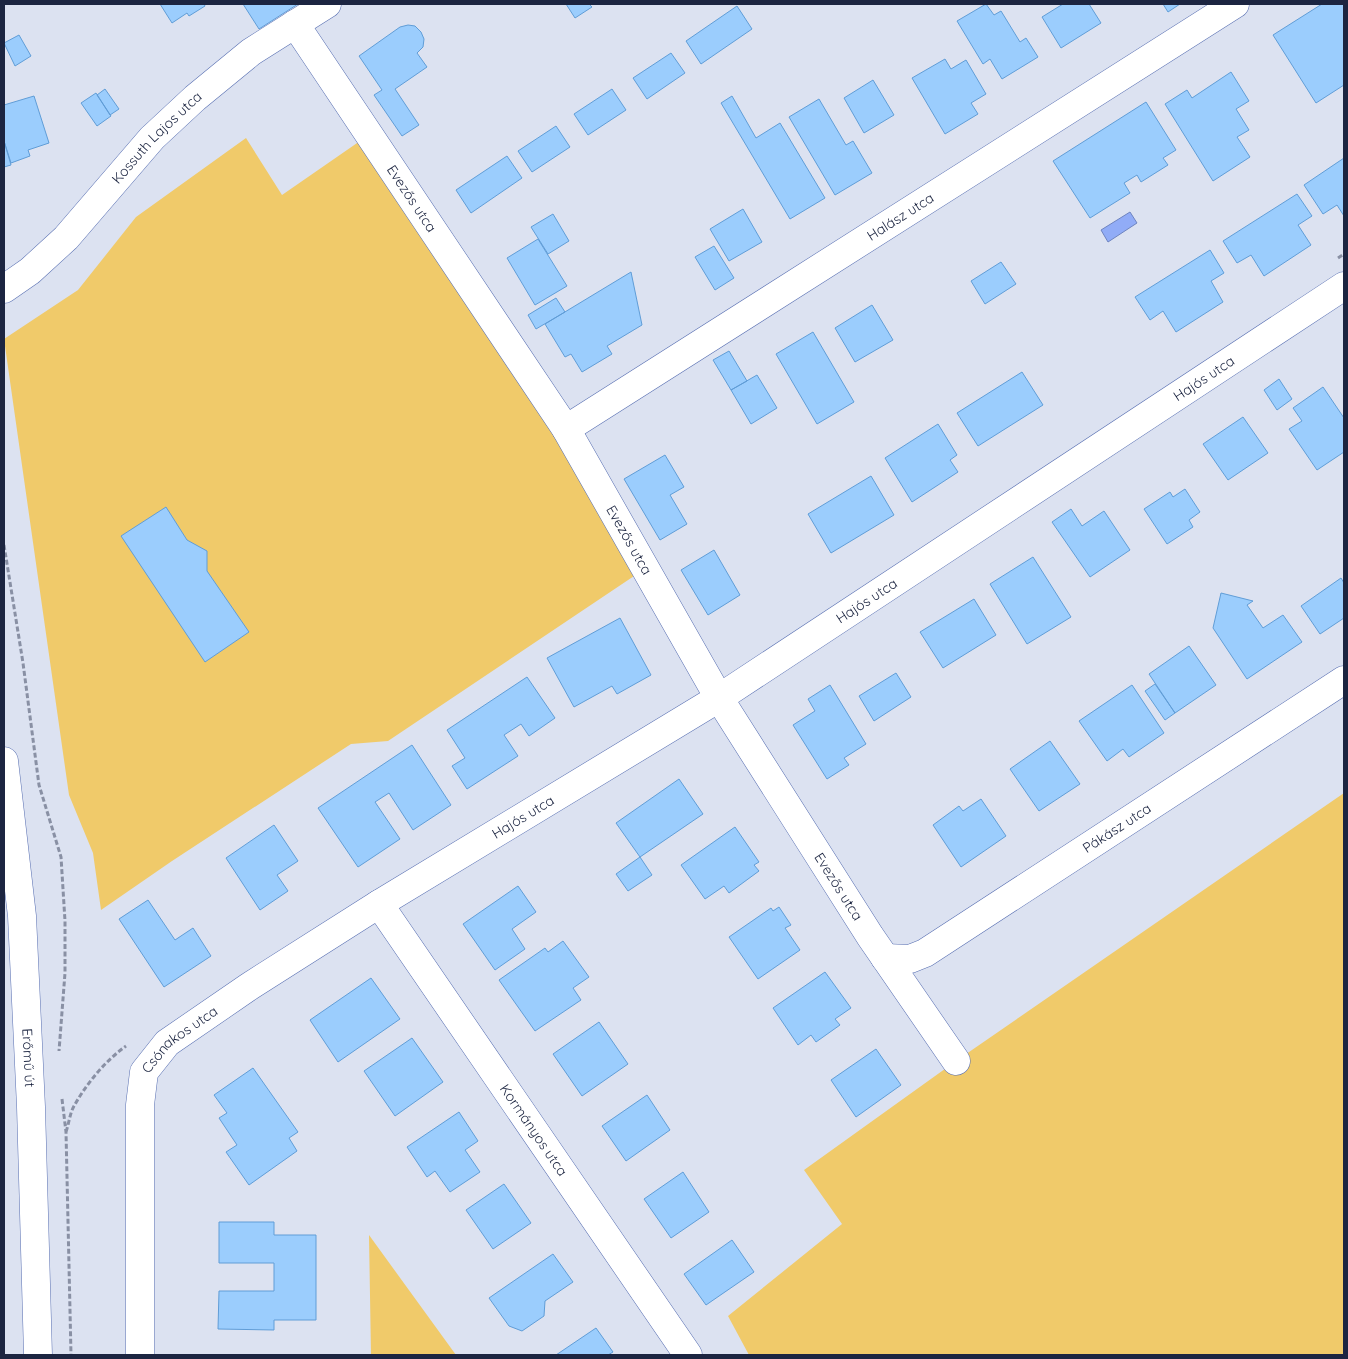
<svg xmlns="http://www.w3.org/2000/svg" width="1348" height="1359" font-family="Quicksand,sans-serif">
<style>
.green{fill:#f0ca6a}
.water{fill:#91acf7;stroke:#6e84c0}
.building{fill:#9bcdfd;stroke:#609dd7}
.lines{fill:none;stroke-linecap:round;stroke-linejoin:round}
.minor-casing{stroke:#586fb2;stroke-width:29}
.path{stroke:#8990a4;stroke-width:3;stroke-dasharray:5 2.5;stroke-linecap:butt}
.minor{stroke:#fff;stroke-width:28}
.labels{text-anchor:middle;stroke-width:4;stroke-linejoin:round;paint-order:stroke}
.street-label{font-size:14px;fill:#1c2541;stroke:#dce2f1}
</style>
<rect width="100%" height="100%" fill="#dce2f1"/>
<path class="green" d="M373,132L646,568L388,741L351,744L172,861L101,910L93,853L69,795L4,339L78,290L136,217L246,138L282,195Z
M1344,793V1355H749L728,1316L842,1224L804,1170L956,1061Z
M369,1235L456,1355H371Z"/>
<path class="water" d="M1130,212L1137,223L1108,242L1101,230Z"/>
<path class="building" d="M160,4H204L205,6L189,16L187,13L172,23Z
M243,4H298L259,29Z
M566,4H589L592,7L575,18Z
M986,4L994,15L1001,11L1020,42L1026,38L1038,57L1002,79L990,59L983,64L957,21Z
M1063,4H1089L1101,23L1061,48L1042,17Z
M1163,4H1180L1168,12Z
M1322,4H1344V85L1316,103L1273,35Z
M737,6L752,29L701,64L686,41Z
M408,25L415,26L421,32L424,39L423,47L417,53L427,67L395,89L419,125L402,136L374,95L382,90L359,56L400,27Z
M19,35L31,56L15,66L4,43Z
M671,53L685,73L647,99L633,78Z
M945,59L951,69L966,60L986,94L971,103L978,114L945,134L912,78Z
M1231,72L1249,101L1236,109L1249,130L1237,137L1250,157L1213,181L1165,104L1187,90L1192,98Z
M873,80L894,115L864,133L844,98Z
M105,89L119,109L110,115L97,95Z
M612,89L626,110L588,135L574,114Z
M96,93L111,116L97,126L81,103Z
M34,96L49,143L28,150L30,156L11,163L4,141V105Z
M732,96L756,138L780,123L825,198L790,219L721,103Z
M819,99L846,145L853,141L872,173L835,195L789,117Z
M1146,102L1176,150L1163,158L1168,165L1141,182L1137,175L1124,183L1130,193L1090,218L1053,161Z
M556,126L570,147L532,172L518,151Z
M4,141L11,165L4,167Z
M507,156L522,178L471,213L456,190Z
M1344,158V216L1337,205L1323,214L1304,185Z
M1297,194L1312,216L1298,225L1311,245L1264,276L1251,255L1237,263L1223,241Z
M743,209L762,242L729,261L710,229Z
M553,214L569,241L548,254L531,227Z
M538,239L567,286L535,305L507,258Z
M714,246L734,278L715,290L695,257Z
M1210,250L1224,273L1211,281L1223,302L1176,332L1163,311L1150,320L1135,297Z
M1001,262L1016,284L985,304L971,281Z
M631,272L642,325L607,346L612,354L582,372L571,354L565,357L545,324Z
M556,298L565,312L536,329L528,315Z
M872,305L893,340L855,362L835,328Z
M813,332L854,402L817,424L776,354Z
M729,351L747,381L731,390L713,360Z
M1022,372L1043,405L978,446L957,413Z
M757,375L777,408L751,424L731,390Z
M1279,379L1292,399L1277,410L1264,390Z
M1323,387L1344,418V452L1317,470L1289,429L1302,421L1293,408Z
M1243,417L1268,453L1228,480L1203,444Z
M938,424L957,455L950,460L958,472L912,502L885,458Z
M665,455L684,487L670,495L687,524L660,540L624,479Z
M871,476L894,515L831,553L808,514Z
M1185,489L1200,512L1189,520L1193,527L1167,544L1144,509L1170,492L1173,497Z
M166,507L187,540L207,551V571L249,632L205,662L121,536Z
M1071,509L1082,526L1104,511L1130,550L1090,577L1052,522Z
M714,550L740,595L708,615L681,570Z
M1033,557L1071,617L1027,644L990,584Z
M1341,578L1344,583V618L1320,634L1301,606Z
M1221,593L1253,601L1247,605L1263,628L1283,615L1302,642L1247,679L1213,628Z
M974,599L996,635L943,668L920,632Z
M620,618L651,675L617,694L612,686L574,707L547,658Z
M1189,646L1216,685L1175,713L1149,674Z
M896,673L911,697L874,721L859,696Z
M527,677L555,718L529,736L521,724L504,735L518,756L467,789L452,766L465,758L447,730Z
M1155,684L1175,713L1165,720L1145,691Z
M830,685L866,744L844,758L849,765L827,779L793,725L815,711L808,699Z
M1132,685L1164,733L1129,757L1123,749L1107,761L1079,721Z
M1050,741L1080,784L1039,811L1010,769Z
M412,745L451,805L413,830L389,793L375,802L400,839L358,867L318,808Z
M679,779L703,814L640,857L616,823Z
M981,799L1006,836L961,867L933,825L959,806L963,811Z
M274,825L298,861L277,875L288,891L260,910L226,858Z
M735,827L759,862L754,865L759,871L729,893L724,886L705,899L681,865Z
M640,857L652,875L628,891L616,874Z
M518,886L536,912L512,929L525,949L495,970L463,924Z
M148,900L175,940L193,928L211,956L164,987L119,919Z
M779,907L791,925L785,928L800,950L758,979L729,937L771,908L773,911Z
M563,941L589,977L573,988L581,1000L535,1031L499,980L545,948L548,952Z
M825,972L851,1008L835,1019L840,1025L816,1042L811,1035L798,1045L773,1008Z
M371,978L400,1019L338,1062L310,1020Z
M599,1022L628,1064L582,1096L553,1054Z
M412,1038L443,1082L395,1116L364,1071Z
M876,1049L901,1085L856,1117L831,1080Z
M253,1068L298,1132L289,1138L297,1151L249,1185L226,1152L237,1145L219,1118L227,1113L214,1095Z
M647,1095L670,1130L626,1161L602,1126Z
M459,1112L478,1141L465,1150L480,1172L450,1192L435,1171L427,1177L407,1147Z
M683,1172L709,1212L671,1238L644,1199Z
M504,1184L531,1223L493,1249L466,1210Z
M219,1222H274V1235H316V1320H274V1330L218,1329L219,1291H274V1263H219Z
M732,1240L754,1272L706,1305L684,1274Z
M553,1254L573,1282L545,1301L544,1316L522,1331L509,1326L489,1298Z
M596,1328L613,1352L608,1355H556Z"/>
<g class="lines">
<defs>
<g id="minor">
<path id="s1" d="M295,24L566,429L719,698L870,936L956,1061"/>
<path id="s2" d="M4,289L30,271L66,238L152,138L195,98L251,52L327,4"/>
<path id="s3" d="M566,429L1235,4"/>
<path id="s4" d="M4,761L22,916L31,1107L38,1355"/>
<path id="s5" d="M379,904L688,1355"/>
<path id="s6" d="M885,958L910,959L925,953L1344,680"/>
<path id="s7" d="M140,1355V1105L144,1072L167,1043L250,986L379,904L719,698L1344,286"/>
</g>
</defs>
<use href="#minor" class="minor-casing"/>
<path class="path" d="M1338,258L1344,254
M4,545L23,663L39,785L61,857L65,921V973L59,1051
M62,1099L66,1132L71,1355
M66,1132C69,1123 70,1113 74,1106C87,1083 105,1061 126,1046"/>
<use href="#minor" class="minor"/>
</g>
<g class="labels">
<g class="street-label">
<text dy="5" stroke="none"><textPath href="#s2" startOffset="216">Kossuth Lajos utca</textPath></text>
<text dy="5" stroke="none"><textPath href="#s1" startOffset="210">Evezős utca</textPath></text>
<text dy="5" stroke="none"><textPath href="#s3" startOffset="396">Halász utca</textPath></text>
<text dy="5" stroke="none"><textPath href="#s7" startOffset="1552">Hajós utca</textPath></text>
<text dy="5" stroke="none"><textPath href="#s1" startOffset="615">Evezős utca</textPath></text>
<text dy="5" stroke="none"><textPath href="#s7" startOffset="1148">Hajós utca</textPath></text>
<text dy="5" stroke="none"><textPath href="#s7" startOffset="742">Hajós utca</textPath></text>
<text dy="5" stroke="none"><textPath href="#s6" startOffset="270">Pákász utca</textPath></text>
<text dy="5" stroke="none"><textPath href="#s1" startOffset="1020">Evezős utca</textPath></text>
<text dy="5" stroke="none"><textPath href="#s7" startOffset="332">Csónakos utca</textPath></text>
<text dy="5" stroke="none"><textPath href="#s4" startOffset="298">Erőmű út</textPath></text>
<text dy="5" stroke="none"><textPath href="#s5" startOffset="274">Kormányos utca</textPath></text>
</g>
</g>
<rect width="1348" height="1359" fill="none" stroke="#1c2541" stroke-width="10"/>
</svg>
